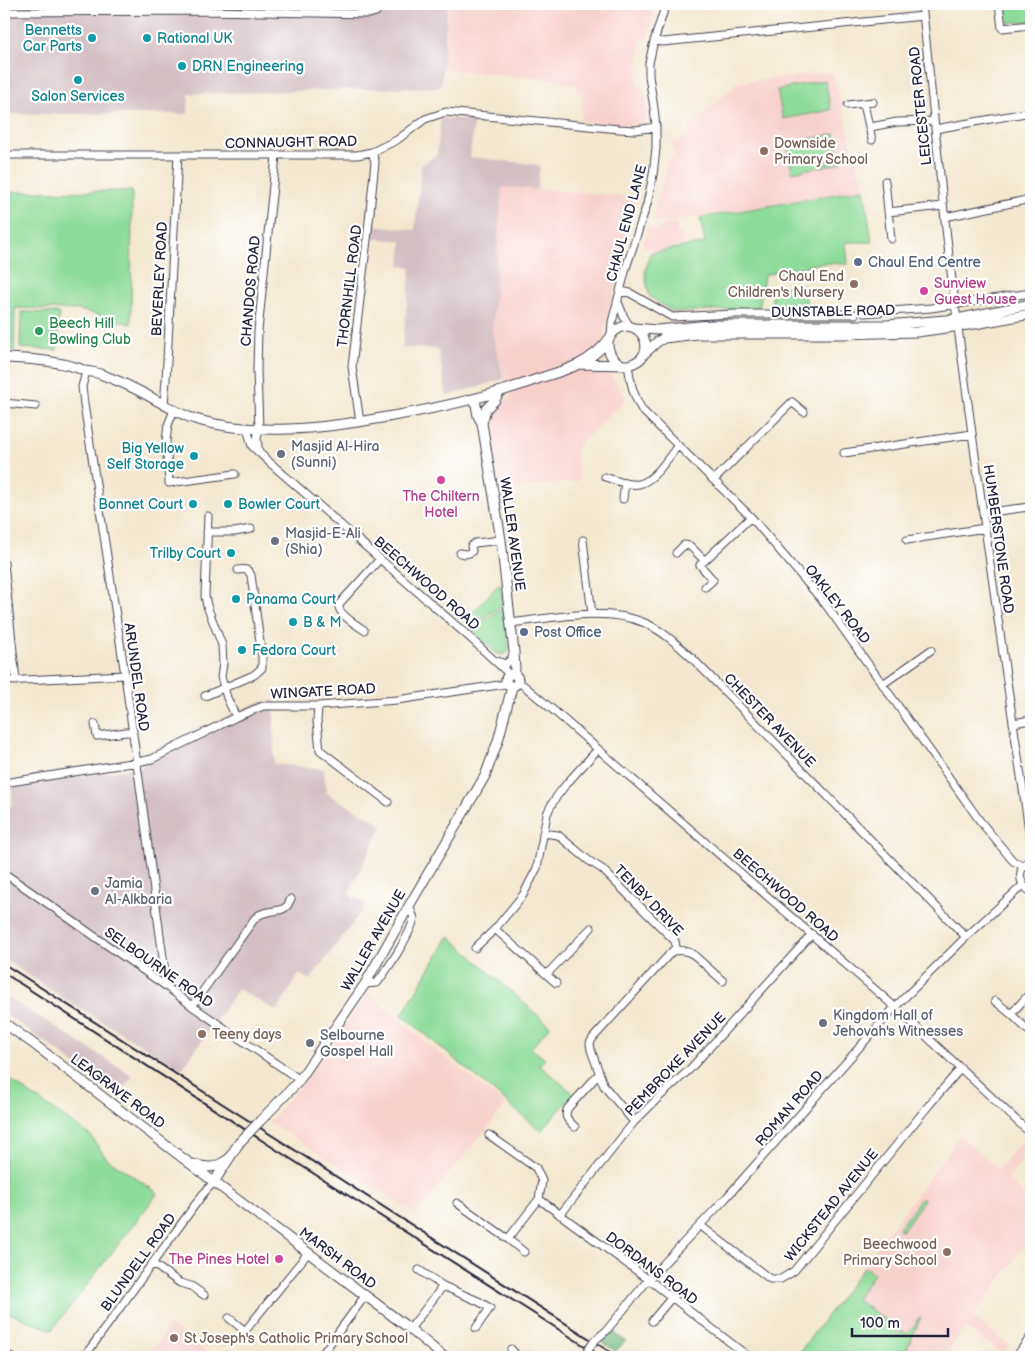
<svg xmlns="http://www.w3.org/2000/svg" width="1035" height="1361" font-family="'Balsamiq Sans',sans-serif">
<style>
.built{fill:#f7d0cc}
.industrial{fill:#d2bec3}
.green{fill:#8ddb98;stroke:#587e6a}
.forest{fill:#72bb80;stroke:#4a6e5e}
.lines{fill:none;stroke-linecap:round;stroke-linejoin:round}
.minor-casing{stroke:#414051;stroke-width:9}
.major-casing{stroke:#414051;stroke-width:11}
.minor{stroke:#fff;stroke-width:7}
.major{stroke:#fff;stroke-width:9}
.rail{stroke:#22223b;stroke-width:2}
.minor-bridge-casing{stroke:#414051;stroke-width:9;stroke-linecap:butt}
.major-bridge-casing{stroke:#414051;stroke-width:11;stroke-linecap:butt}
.minor-bridge{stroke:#fff;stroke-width:7}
.major-bridge{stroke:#fff;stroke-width:9}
.culture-dot{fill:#0f9aa8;stroke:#fff;stroke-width:2}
.education-dot{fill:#8d6e63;stroke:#fff;stroke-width:2}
.service-dot{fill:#5c6f8a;stroke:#fff;stroke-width:2}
.hotel-dot{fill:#d1479c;stroke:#fff;stroke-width:2}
.leisure-dot{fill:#2e9e5b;stroke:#fff;stroke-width:2}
.worship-dot{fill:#6b7280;stroke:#fff;stroke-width:2}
.labels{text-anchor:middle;stroke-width:4.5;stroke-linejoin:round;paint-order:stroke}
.culture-label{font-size:14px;fill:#0d838f;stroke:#fff;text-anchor:start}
.street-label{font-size:14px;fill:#22223b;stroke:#fff}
.education-label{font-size:14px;fill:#785e54;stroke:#fff;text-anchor:start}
.service-label{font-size:14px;fill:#4e5e75;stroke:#fff;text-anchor:start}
.hotel-label{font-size:14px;fill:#b23c85;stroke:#fff;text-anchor:start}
.leisure-label{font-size:14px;fill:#27864d;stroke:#fff;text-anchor:start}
.worship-label{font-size:14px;fill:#5b616d;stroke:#fff;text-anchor:start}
</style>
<rect width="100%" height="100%" fill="#fff"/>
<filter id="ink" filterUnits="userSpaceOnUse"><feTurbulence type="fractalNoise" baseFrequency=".02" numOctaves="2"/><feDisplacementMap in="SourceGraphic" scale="10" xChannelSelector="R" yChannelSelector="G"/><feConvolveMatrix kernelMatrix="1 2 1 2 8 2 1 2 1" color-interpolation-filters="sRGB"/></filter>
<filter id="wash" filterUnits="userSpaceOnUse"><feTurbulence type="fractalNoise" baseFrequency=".0096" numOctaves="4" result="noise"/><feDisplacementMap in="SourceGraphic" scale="20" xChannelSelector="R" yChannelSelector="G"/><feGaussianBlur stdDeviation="1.12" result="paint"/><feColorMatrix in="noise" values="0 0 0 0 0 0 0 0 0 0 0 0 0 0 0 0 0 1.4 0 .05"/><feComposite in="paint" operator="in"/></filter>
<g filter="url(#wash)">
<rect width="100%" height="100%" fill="#f3e7cf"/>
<path class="built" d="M449,4H653L651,29L646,40L641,39L638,68L637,85L642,88L646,98L647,118L644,124L635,125L581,122L583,94L576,92L577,84L553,80L444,69Z
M833,72L864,189L659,223L652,221L663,179L666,172L665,163L667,160L675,158L673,144L688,135L691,126L737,83Z
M502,186L636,197L599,357L626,398L575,449L579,481L500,489L490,419L491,411L496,404L510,397L492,332Z
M675,222L678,233H681L684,245L655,251L642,246L647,228L659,230L662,225Z
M368,993L424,1041L506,1105L416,1214L269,1122L307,1077Z
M960,1136L998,1169L1024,1138L1031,1145V1150L1007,1179L1031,1202V1237L973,1317L1009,1345L1003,1354L965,1327L943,1357H810L801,1350Z
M170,1325L205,1351L215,1357H148Z"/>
<path class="industrial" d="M4,4H448L441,87L189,94L188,114H4Z
M441,118L474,120L470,157L540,165L537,189L502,187L492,332L504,379L447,396L438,349L402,348L411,267L400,266L402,241L372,238L373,225L415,230L421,166L437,154Z
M276,701L274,712V764L324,769L326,793L383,825L348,894L367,904L310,980L299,974L277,1011L238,989L182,1069L66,1000L4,959V815L12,803V787L142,767L144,754L259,702Z
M4,995L133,1076L118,1095L20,1024L4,1014Z"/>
<path class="green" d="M1005,4H1031V21L1008,23Z
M825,80L831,110L783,119L777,90Z
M835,134L841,163L792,172L787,143Z
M864,189L872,242H846L848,264L821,263L764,275L759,310H718L679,312H673L649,296L645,273L650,253L705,243L700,218Z
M132,191L131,324L80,310L15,308L14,351H4V192Z
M806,286V304L772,305L771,287Z
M21,312L59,313L57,350L20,348Z
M500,583L503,605L470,627L465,621Z
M503,608L509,649L508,652L503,655L496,653L472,629Z
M449,936L550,1026L531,1048L545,1059L539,1065L574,1094L541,1131L402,1015Z
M4,1076L91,1136L106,1158L158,1193L52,1330L4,1311Z
M921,1198L924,1200L902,1231L898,1229Z
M864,1267L874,1274L856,1299L898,1329L896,1333L899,1335L901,1331L907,1334L916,1324L917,1320L921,1317L905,1353L910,1357H810L801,1350Z"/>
<path class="forest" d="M613,1331L616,1332V1335L626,1341L616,1351L606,1345L601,1339L609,1332Z"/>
</g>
<g filter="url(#ink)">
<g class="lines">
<defs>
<path id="minor" d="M922,4C933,104 942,204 955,304C978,484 1004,664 1031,843
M999,4L1002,28L1031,25
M4,12L203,11L369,14L376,12
M654,41L663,42L923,16
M864,104L872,140
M848,105L873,102
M870,127L897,122L934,121
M935,129L1031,112
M4,155H357L372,152L397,140L425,119L446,112L619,129L635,130L656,127
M885,181L891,239
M888,212L943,206
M945,217L1031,199
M621,291L630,293L672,317L734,314H855
M618,302L624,317L630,327
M864,313L931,308L1031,293
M611,335L612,322L626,268L647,204L653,175L656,148V127L654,108L649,76V63L654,41L666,4
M628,365C631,383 632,393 642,410L751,517L826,605L980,821L1013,861L1024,866
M86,371L82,387L84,404L125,675L167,987
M4,403L36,406
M164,404L166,380L178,155
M174,410L168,425L166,441L169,483L235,474
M360,422L352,367L368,231L375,162L372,152
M247,428L252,446L268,461L468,636L509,674
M259,453L257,439L259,429L257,370L258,331L276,156
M844,453L972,434
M605,477C615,480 628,486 639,484C654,481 669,457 678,445
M714,480L792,402L804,412
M623,499L625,483
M983,513L1029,507L1031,508
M208,516L205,596L207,606L222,645L223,664L221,677L227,698L236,717
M207,532H235L251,529
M583,540L592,614
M907,540L985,528
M460,553C465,554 468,555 472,551L471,546L475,543L501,540
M676,553L684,545L690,546L704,560
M4,563L16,681
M705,587L713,580L700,565L751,517
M511,623C553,618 605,606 645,623C663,631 678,645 692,658L966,937
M364,630C358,626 339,614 339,607C339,605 340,604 340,603L380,559
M497,661L506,664L511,659L514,652
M4,681L125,675
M518,683L523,685L553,710L895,1007L1031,1134
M883,684L931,650
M205,696L254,675L262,668V657L251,575C248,569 245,569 238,570
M318,706L317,721L320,750L388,802
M1013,723L1031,720
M95,724L97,736L133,731
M4,783L137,762L152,759L236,717L263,706H318L397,700L506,684
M543,833L558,835L588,860L602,869L675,941L676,947L593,1038L590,1043L591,1050L604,1086L634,1122
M1031,859C1017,868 1017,883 1031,892
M4,873L167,987L192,1006L300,1080
M495,929L556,983
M475,948L495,929L523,895L537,868L547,814C556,791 582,768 598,749
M673,951C681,950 687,950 694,955L723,981
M547,974L591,928
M365,984L377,983C387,970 411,934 414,918L409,906
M1031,992L1011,1014L1031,1033
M995,1001L1011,1014
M192,1006L255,918C266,908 280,914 287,906C289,904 289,901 291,899
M575,1127C569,1121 563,1117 568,1108L599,1074
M489,1135L536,1168L542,1181L539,1199L508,1239L524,1252
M539,1199L652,1282L749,1357
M457,1203L508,1239
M560,1215L634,1122L655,1101L690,1069L812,934
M701,1226L770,1279H781L794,1271L929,1105L961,1068
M153,1264L180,1283L191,1286L204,1295
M419,1270L443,1286L478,1301L490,1308L476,1328
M229,1318L245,1331L308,1253
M652,1321L672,1297
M410,1329L443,1286
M606,1331L648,1280L726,1198L895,1007L966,937L1023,885
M511,1349L518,1357
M4,1354L12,1357
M84,1357L203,1194L214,1182
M320,1357L365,1296
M528,1357L530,1356
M1016,1357L1031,1336"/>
<path id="major" d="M634,328L657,330L710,325H886L957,319L1031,304
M608,340C607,351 611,359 621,364
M645,353L657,342L664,338L697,334H841L917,332L975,324L1031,314
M4,358C26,359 50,360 71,366C76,367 81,369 85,371C90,372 95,372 100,374C111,378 121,382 131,387C151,396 169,409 189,417C220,428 255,430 289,429C322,428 354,423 387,417C439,408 490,397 540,378C553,374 567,370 579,364C589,359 602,349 608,340C611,337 611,334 615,331C638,312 664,356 628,365L579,364
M475,399L478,416L482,423L501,540L514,652L515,669L514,674
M482,423L486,409L495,400L499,392
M506 680a6 6 0 1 1 12 0a6 6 0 1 1-12 0Z
M4,1023L31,1042L214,1182L410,1329L444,1357
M260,1121L298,1082L365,984L409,906L485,776L498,741L512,687
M193,1164C208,1168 214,1169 227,1160
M214,1182L239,1143"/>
</defs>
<use href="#minor" class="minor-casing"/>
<use href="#major" class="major-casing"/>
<use href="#minor" class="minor"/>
<use href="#major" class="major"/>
<path class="rail" d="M4,964L618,1357
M4,973L272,1147L602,1357"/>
<defs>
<path id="minor-bridge" d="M584,1357L594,1341L606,1331"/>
<path id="major-bridge" d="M239,1143L260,1121"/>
</defs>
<use href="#minor-bridge" class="minor-bridge-casing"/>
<use href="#major-bridge" class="major-bridge-casing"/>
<use href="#minor-bridge" class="minor-bridge"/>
<use href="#major-bridge" class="major-bridge"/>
</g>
</g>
<g class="culture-dot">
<circle cx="92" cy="38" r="5"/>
<circle cx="147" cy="38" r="5"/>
<circle cx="182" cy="66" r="5"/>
<circle cx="78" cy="80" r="5"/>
<circle cx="194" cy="456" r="5"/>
<circle cx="193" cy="504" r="5"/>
<circle cx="228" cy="504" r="5"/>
<circle cx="231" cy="553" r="5"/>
<circle cx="236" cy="599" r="5"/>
<circle cx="293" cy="622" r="5"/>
<circle cx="242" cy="650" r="5"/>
</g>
<g class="education-dot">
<circle cx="764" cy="151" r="5"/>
<circle cx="854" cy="284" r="5"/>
<circle cx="202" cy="1034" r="5"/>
<circle cx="947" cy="1252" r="5"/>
<circle cx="174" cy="1338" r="5"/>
</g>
<g class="service-dot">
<circle cx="858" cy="262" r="5"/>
<circle cx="524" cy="632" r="5"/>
</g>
<g class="hotel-dot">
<circle cx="924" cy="291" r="5"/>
<circle cx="441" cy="480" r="5"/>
<circle cx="279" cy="1259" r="5"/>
</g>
<circle class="leisure-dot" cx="39" cy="331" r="5"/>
<g class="worship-dot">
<circle cx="281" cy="454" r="5"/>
<circle cx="275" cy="541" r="5"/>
<circle cx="95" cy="891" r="5"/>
<circle cx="823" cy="1023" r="5"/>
<circle cx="310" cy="1043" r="5"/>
</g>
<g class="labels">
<g class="culture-label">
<text x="82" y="35" text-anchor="end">Bennetts<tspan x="82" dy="16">Car Parts</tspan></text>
<text x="157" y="43">Rational UK</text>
<text x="192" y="71">DRN Engineering</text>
<text x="78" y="101" text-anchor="middle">Salon Services</text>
<text x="184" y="453" text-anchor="end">Big Yellow<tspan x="184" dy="16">Self Storage</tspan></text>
<text x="183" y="509" text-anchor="end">Bonnet Court</text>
<text x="238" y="509">Bowler Court</text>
<text x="221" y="558" text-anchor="end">Trilby Court</text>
<text x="246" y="604">Panama Court</text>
<text x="303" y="627">B &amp; M</text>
<text x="252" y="655">Fedora Court</text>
</g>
<g class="street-label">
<text transform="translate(920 106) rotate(-96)" y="5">LEICESTER ROAD</text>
<text transform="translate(291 142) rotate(-1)" y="5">CONNAUGHT ROAD</text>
<text transform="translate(626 223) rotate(-75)" y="5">CHAUL END LANE</text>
<text transform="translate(159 279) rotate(-87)" y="5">BEVERLEY ROAD</text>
<text transform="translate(349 286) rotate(-83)" y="5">THORNHILL ROAD</text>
<text transform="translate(250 291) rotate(-85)" y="5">CHANDOS ROAD</text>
<text transform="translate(833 311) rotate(-1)" y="5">DUNSTABLE ROAD</text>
<text transform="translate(513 534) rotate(82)" y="5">WALLER AVENUE</text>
<text transform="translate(999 539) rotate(82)" y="5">HUMBERSTONE ROAD</text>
<text transform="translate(427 583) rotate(41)" y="5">BEECHWOOD ROAD</text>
<text transform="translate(838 604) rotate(52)" y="5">OAKLEY ROAD</text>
<text transform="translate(137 677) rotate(82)" y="5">ARUNDEL ROAD</text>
<text transform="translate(323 691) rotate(-3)" y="5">WINGATE ROAD</text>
<text transform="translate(770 720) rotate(46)" y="5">CHESTER AVENUE</text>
<text transform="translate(786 895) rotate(41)" y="5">BEECHWOOD ROAD</text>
<text transform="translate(649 900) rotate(46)" y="5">TENBY DRIVE</text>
<text transform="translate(373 940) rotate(-60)" y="5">WALLER AVENUE</text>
<text transform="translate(159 967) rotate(35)" y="5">SELBOURNE ROAD</text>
<text transform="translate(675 1064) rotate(-46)" y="5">PEMBROKE AVENUE</text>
<text transform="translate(118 1091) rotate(37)" y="5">LEAGRAVE ROAD</text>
<text transform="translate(789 1108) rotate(-49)" y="5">ROMAN ROAD</text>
<text transform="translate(831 1205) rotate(-51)" y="5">WICKSTEAD AVENUE</text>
<text transform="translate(338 1258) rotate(37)" y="5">MARSH ROAD</text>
<text transform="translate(138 1262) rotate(-54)" y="5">BLUNDELL ROAD</text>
<text transform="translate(652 1268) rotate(37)" y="5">DORDANS ROAD</text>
</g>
<g class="education-label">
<text x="774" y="148">Downside<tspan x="774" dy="16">Primary School</tspan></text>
<text x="844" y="281" text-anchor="end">Chaul End<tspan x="844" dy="16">Children's Nursery</tspan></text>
<text x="212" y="1039">Teeny days</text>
<text x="937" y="1249" text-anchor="end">Beechwood<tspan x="937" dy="16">Primary School</tspan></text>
<text x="184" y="1343">St Joseph's Catholic Primary School</text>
</g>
<g class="service-label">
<text x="868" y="267">Chaul End Centre</text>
<text x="534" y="637">Post Office</text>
</g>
<g class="hotel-label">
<text x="934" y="288">Sunview<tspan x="934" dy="16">Guest House</tspan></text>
<text x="441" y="501" text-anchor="middle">The Chiltern<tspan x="441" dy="16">Hotel</tspan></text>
<text x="269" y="1264" text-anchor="end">The Pines Hotel</text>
</g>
<g class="leisure-label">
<text x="49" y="328">Beech Hill<tspan x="49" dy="16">Bowling Club</tspan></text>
</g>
<g class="worship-label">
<text x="291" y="451">Masjid Al-Hira<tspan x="291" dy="16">(Sunni)</tspan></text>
<text x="285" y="538">Masjid-E-Ali<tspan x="285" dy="16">(Shia)</tspan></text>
<text x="105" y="888">Jamia<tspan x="105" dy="16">Al-Alkbaria</tspan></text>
<text x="833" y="1020">Kingdom Hall of<tspan x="833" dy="16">Jehovah's Witnesses</tspan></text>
<text x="320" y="1040">Selbourne<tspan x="320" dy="16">Gospel Hall</tspan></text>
</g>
</g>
<rect width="1035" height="1361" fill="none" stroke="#fff" stroke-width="20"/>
<path d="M852 1328v8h96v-8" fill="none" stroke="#22223b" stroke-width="2.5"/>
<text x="860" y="1328" font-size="15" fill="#22223b" stroke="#ffffff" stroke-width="4" paint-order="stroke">100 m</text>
</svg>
